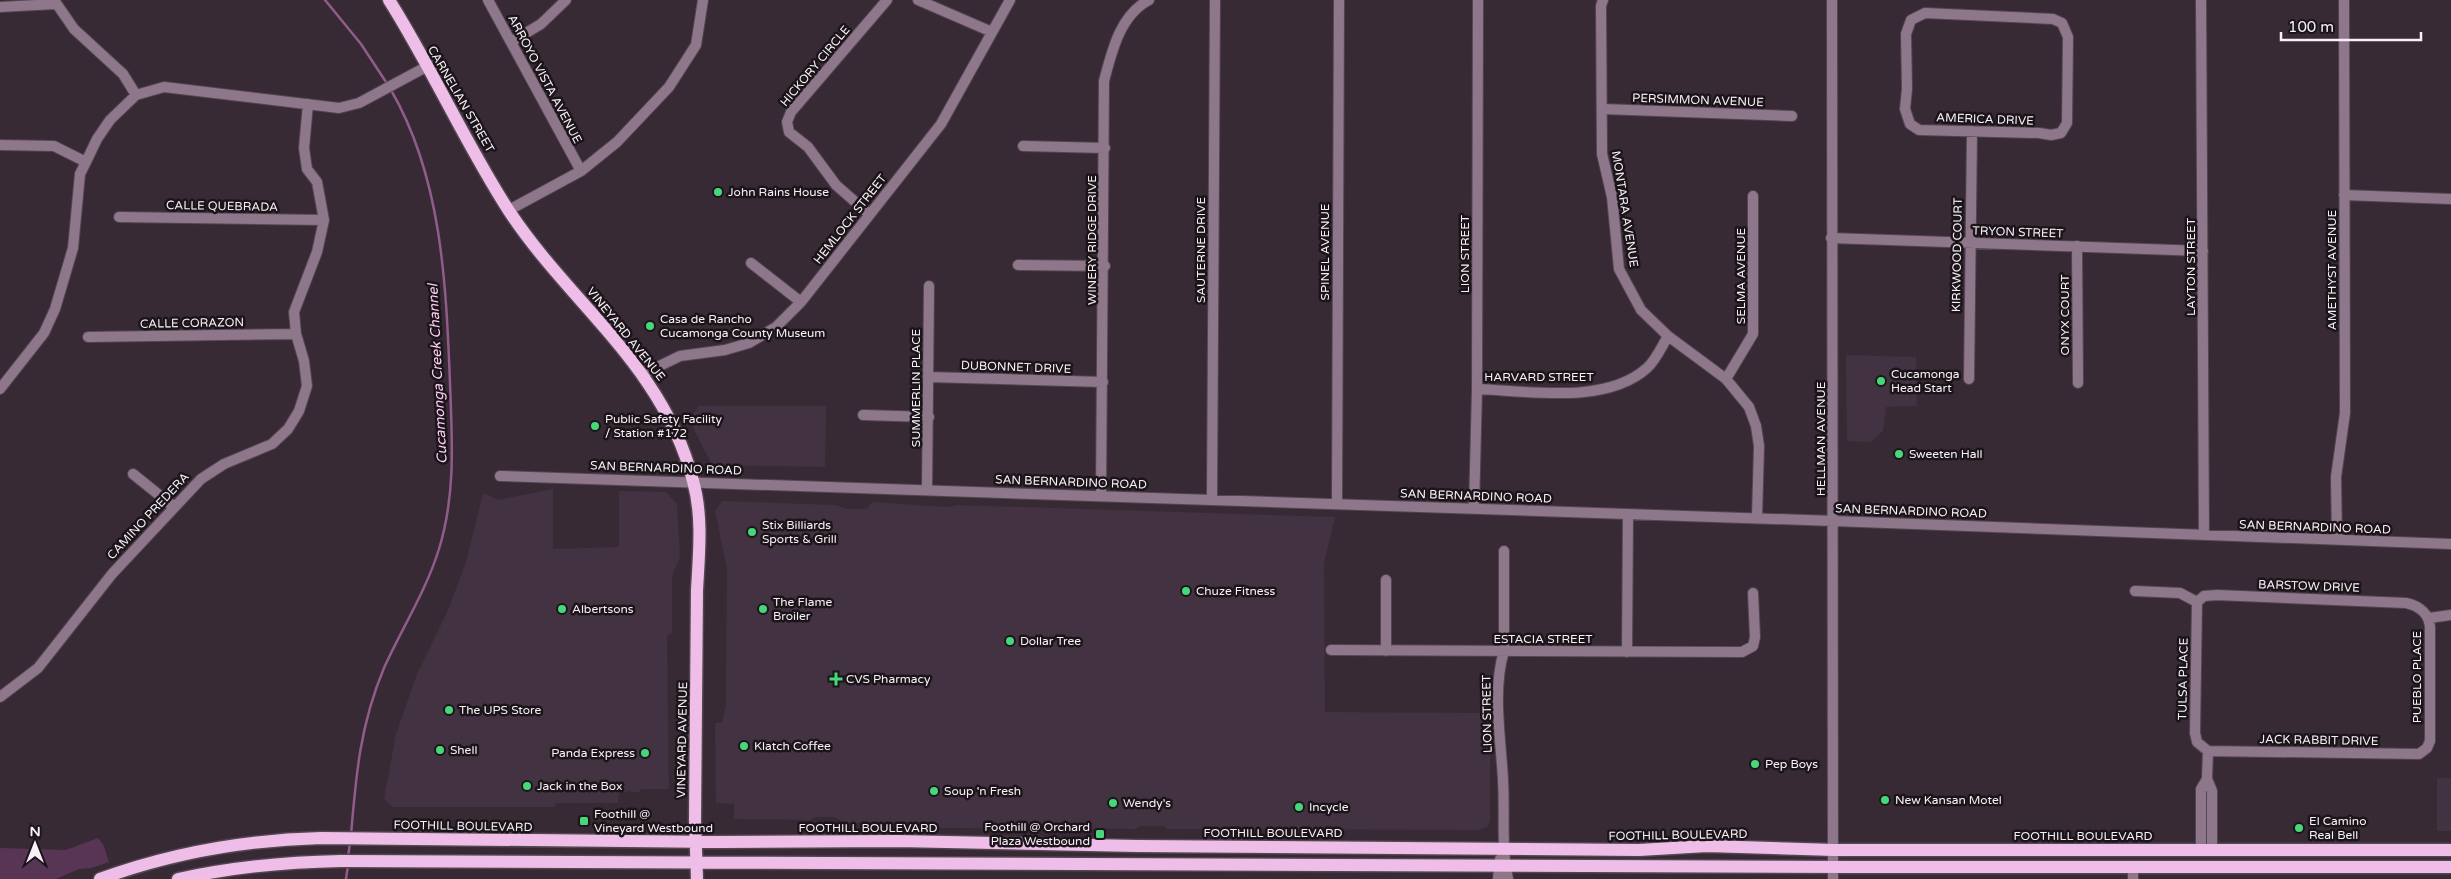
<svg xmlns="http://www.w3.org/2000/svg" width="2451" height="879" font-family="'Varela Round',sans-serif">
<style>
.built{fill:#433241}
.green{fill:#593555}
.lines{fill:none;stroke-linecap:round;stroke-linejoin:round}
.stream{stroke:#905c8a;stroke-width:2.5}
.minor-casing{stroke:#524650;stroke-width:12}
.major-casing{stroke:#524650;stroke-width:15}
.minor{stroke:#8f778b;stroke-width:10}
.major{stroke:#efbee8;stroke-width:12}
.poi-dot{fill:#47d779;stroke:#1b151a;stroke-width:2}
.labels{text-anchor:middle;stroke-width:5;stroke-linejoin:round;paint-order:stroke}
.street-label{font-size:12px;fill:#f9f0f7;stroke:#1b151a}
.poi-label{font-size:12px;fill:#f9f0f7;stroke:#1b151a;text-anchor:start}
.water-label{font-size:14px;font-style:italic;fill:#fccdf5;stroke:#1b151a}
</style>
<rect width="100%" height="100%" fill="#372a35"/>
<path class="built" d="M1846,355L1916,357L1917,406L1886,407L1883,431L1871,442L1847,441Z
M699,406H826L825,467L712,465L689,420Z
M553,489V549L619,547V491L666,492L677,504L680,557L672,576V632L667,636L669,789H641L640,792H631L628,790V792H619L618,803H556L555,807H393L384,799L396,734L417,674L448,610L466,562L483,493L498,500Z
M722,501L836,505L847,509H867L872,502L948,507L957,505L1335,517L1324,563L1325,712L1490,713V821L1487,827L1479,830L1167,829L1165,826H1140L1136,829L942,828L908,822L845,823L834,817H815L811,820L734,819V804L716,803L715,727L716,723H722L726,704L727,569L715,511Z
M2437,778H2451V831H2437Z"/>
<path class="green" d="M98,838L103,844L109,862L91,868L79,869L56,879H0V848L66,850Z"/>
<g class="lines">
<path class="stream" d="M325,0L361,44L388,85
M351,835C356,775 360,725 384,668C402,628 426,591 439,549C456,494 452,439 450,383C446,284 442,178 391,90
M348,857L350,843
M346,879L348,865"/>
<defs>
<path id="minor" d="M54,0L74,29L123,74L136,95
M488,0L581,171
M918,0L992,32
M1603,0L1601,6L1602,154L1612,197L1619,269L1641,310L1668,336L1726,379L1749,407L1756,426L1759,446L1757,518
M1832,0L1833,879
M2201,0L2204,535
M0,7L55,4
M1925,13L2053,19L2062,23L2068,37L2067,123L2061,133L2051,135L2039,133L1919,130L1910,124L1905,109L1907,89L1906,34L1911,20Z
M511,42L541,24L566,0
M1603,109L1792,116
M0,145L54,146L86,162
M1023,146L1105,148
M2344,195L2451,199
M509,210L581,171L617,142L669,87L696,45L703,0
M869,214L836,185L808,147L789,132L787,122L791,112L887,0
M119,217L324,220
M1831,238L2203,251
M2077,246L2078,383
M751,263L801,302
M1018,265L1105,266
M88,337L296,334
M643,374L680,356L725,350L749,343L776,327L801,302L941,124L1010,0
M929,377L1103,382
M1726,379L1753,334V196
M1969,379L1972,131
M0,389L44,333L55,309L73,248L80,174L86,162L97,139L110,120L136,95L164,87L339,108L359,103L426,67
M1477,389C1528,391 1606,405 1647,368C1656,360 1662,346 1668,336
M863,415L929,417
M133,474L174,507
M500,476L1834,521L2451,544
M927,490L929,286
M1101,496L1104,81C1112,51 1120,15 1149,0
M1212,499L1215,0
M1337,504L1339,0
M1474,508L1477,389L1478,0
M2337,540L2336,477L2345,413L2344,0
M1504,551V651C1492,690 1501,740 1503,780C1505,814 1501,846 1508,879
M1386,580V651
M2135,591L2180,593L2197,602
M2197,602L2204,596L2217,595L2406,603C2420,606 2429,614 2430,627V741L2427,748L2419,754L2208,751
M2197,602L2195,733L2197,742L2208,751
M2429,618L2451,615
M1331,650L1742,652L1753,646L1755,637L1753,593
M1627,652L1628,514
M0,697L38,668L112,574L201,479L224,464L272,444L288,429L299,411L307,386L304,361L296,334L294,312L317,252L324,220L317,182L307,169L304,148L308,104
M2208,751L2207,779L2212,791V850
M2201,850V789L2207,779
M2133,867V879
M1498,879L1500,859"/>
<path id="major" d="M389,0C432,68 465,143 509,211C571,305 664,366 693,481C703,516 699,554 697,590L695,820L697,879
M100,879C171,853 245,840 321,838L720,842L898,841L1137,846L1639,850L1707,846L1834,850H2451
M178,879C233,867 285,862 341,861L1851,867H2451"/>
</defs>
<use href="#minor" class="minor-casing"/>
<use href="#major" class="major-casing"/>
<use href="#minor" class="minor"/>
<use href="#major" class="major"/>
</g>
<g class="poi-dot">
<circle cx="718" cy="192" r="5"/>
<circle cx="650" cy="326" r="5"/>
<circle cx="1881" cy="381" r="5"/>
<circle cx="595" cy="426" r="5"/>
<circle cx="1899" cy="454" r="5"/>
<circle cx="752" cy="532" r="5"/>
<circle cx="1186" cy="591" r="5"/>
<circle cx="562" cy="609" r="5"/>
<circle cx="763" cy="609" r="5"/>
<circle cx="1010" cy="641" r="5"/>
<path d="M833.5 671.5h5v5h5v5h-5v5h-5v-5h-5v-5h5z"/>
<circle cx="449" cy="710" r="5"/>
<circle cx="744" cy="746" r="5"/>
<circle cx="440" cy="750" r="5"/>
<circle cx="645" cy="753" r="5"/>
<circle cx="1755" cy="764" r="5"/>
<circle cx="527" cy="786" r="5"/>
<circle cx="934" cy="791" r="5"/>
<circle cx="1885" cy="800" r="5"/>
<circle cx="1113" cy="803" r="5"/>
<circle cx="1299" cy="807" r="5"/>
<rect x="579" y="816" width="10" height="10" rx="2.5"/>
<circle cx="2299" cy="828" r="5"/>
<rect x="1095" y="829" width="10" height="10" rx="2.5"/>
</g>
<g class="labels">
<g class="street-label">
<text transform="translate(815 66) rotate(-50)" y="4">HICKORY CIRCLE</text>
<text transform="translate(545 79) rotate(62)" y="4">ARROYO VISTA AVENUE</text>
<text transform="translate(461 99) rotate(60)" y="4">CARNELIAN STREET</text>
<text transform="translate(1698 100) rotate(2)" y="4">PERSIMMON AVENUE</text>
<text transform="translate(1985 119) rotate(2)" y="4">AMERICA DRIVE</text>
<text transform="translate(222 206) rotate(1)" y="4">CALLE QUEBRADA</text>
<text transform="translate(1625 209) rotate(81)" y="4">MONTARA AVENUE</text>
<text transform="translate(850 219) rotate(-52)" y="4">HEMLOCK STREET</text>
<text transform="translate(2018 232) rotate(2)" y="4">TRYON STREET</text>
<text transform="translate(1092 240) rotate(-90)" y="4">WINERY RIDGE DRIVE</text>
<text transform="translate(1201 250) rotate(-90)" y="4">SAUTERNE DRIVE</text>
<text transform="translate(1325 252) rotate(-90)" y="4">SPINEL AVENUE</text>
<text transform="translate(1465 254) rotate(-90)" y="4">LION STREET</text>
<text transform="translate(1957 255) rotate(-89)" y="4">KIRKWOOD COURT</text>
<text transform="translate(2191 267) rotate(-90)" y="4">LAYTON STREET</text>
<text transform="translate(2332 270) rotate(-90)" y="4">AMETHYST AVENUE</text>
<text transform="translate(1741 276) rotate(-90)" y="4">SELMA AVENUE</text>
<text transform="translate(2065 315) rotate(-90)" y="4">ONYX COURT</text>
<text transform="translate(192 323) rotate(-1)" y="4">CALLE CORAZON</text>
<text transform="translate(626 334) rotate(51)" y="4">VINEYARD AVENUE</text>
<text transform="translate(1016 367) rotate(2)" y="4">DUBONNET DRIVE</text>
<text x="1539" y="381">HARVARD STREET</text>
<text transform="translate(916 388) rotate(-90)" y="4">SUMMERLIN PLACE</text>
<text transform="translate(1821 439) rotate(-90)" y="4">HELLMAN AVENUE</text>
<text transform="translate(666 468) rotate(2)" y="4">SAN BERNARDINO ROAD</text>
<text transform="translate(1071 482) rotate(2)" y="4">SAN BERNARDINO ROAD</text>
<text transform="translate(1476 496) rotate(2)" y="4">SAN BERNARDINO ROAD</text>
<text transform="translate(1911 511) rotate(2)" y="4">SAN BERNARDINO ROAD</text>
<text transform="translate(148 516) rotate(-47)" y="4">CAMINO PREDERA</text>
<text transform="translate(2315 527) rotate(2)" y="4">SAN BERNARDINO ROAD</text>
<text transform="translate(2309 586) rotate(2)" y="4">BARSTOW DRIVE</text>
<text x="1543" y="643">ESTACIA STREET</text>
<text transform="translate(2417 677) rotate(-90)" y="4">PUEBLO PLACE</text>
<text transform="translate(2183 679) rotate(-89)" y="4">TULSA PLACE</text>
<text transform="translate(1487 714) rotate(-91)" y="4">LION STREET</text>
<text transform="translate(682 740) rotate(-89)" y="4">VINEYARD AVENUE</text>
<text transform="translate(2319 740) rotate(1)" y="4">JACK RABBIT DRIVE</text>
<text transform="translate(463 826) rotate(1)" y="4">FOOTHILL BOULEVARD</text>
<text x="868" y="832">FOOTHILL BOULEVARD</text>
<text x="1273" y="837">FOOTHILL BOULEVARD</text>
<text transform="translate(1678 835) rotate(-1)" y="4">FOOTHILL BOULEVARD</text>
<text x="2083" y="840">FOOTHILL BOULEVARD</text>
</g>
<g class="poi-label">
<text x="728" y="196">John Rains House</text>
<text x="660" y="323">Casa de Rancho<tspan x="660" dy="14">Cucamonga County Museum</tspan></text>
<text x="1891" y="378">Cucamonga<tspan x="1891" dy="14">Head Start</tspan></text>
<text x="605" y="423">Public Safety Facility<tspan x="605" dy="14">/ Station #172</tspan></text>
<text x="1909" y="458">Sweeten Hall</text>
<text x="762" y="529">Stix Billiards<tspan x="762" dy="14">Sports &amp; Grill</tspan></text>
<text x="1196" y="595">Chuze Fitness</text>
<text x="773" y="606">The Flame<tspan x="773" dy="14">Broiler</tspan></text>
<text x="572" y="613">Albertsons</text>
<text x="1020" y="645">Dollar Tree</text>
<text x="846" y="683">CVS Pharmacy</text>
<text x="459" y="714">The UPS Store</text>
<text x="754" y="750">Klatch Coffee</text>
<text x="450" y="754">Shell</text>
<text x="635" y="757" text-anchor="end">Panda Express</text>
<text x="1765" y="768">Pep Boys</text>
<text x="537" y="790">Jack in the Box</text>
<text x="944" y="795">Soup 'n Fresh</text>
<text x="1895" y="804">New Kansan Motel</text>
<text x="1123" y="807">Wendy's</text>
<text x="1309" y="811">Incycle</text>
<text x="594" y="818">Foothill @<tspan x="594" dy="14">Vineyard Westbound</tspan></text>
<text x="2309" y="825">El Camino<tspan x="2309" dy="14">Real Bell</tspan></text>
<text x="1090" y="831" text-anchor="end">Foothill @ Orchard<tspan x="1090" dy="14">Plaza Westbound</tspan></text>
</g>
<g class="water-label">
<text transform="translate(437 374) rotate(-93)" y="5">Cucamonga Creek Channel</text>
</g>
</g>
<g transform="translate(35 844)" stroke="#1b151a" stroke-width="4" paint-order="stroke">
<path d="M0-4L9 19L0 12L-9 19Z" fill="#f9f0f7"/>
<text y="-8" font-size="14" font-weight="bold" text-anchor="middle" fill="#f9f0f7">N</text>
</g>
<path d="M2281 32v8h140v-8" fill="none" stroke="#f9f0f7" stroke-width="2.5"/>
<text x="2288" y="32" font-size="15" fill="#f9f0f7" stroke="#1b151a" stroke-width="4" paint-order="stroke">100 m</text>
</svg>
